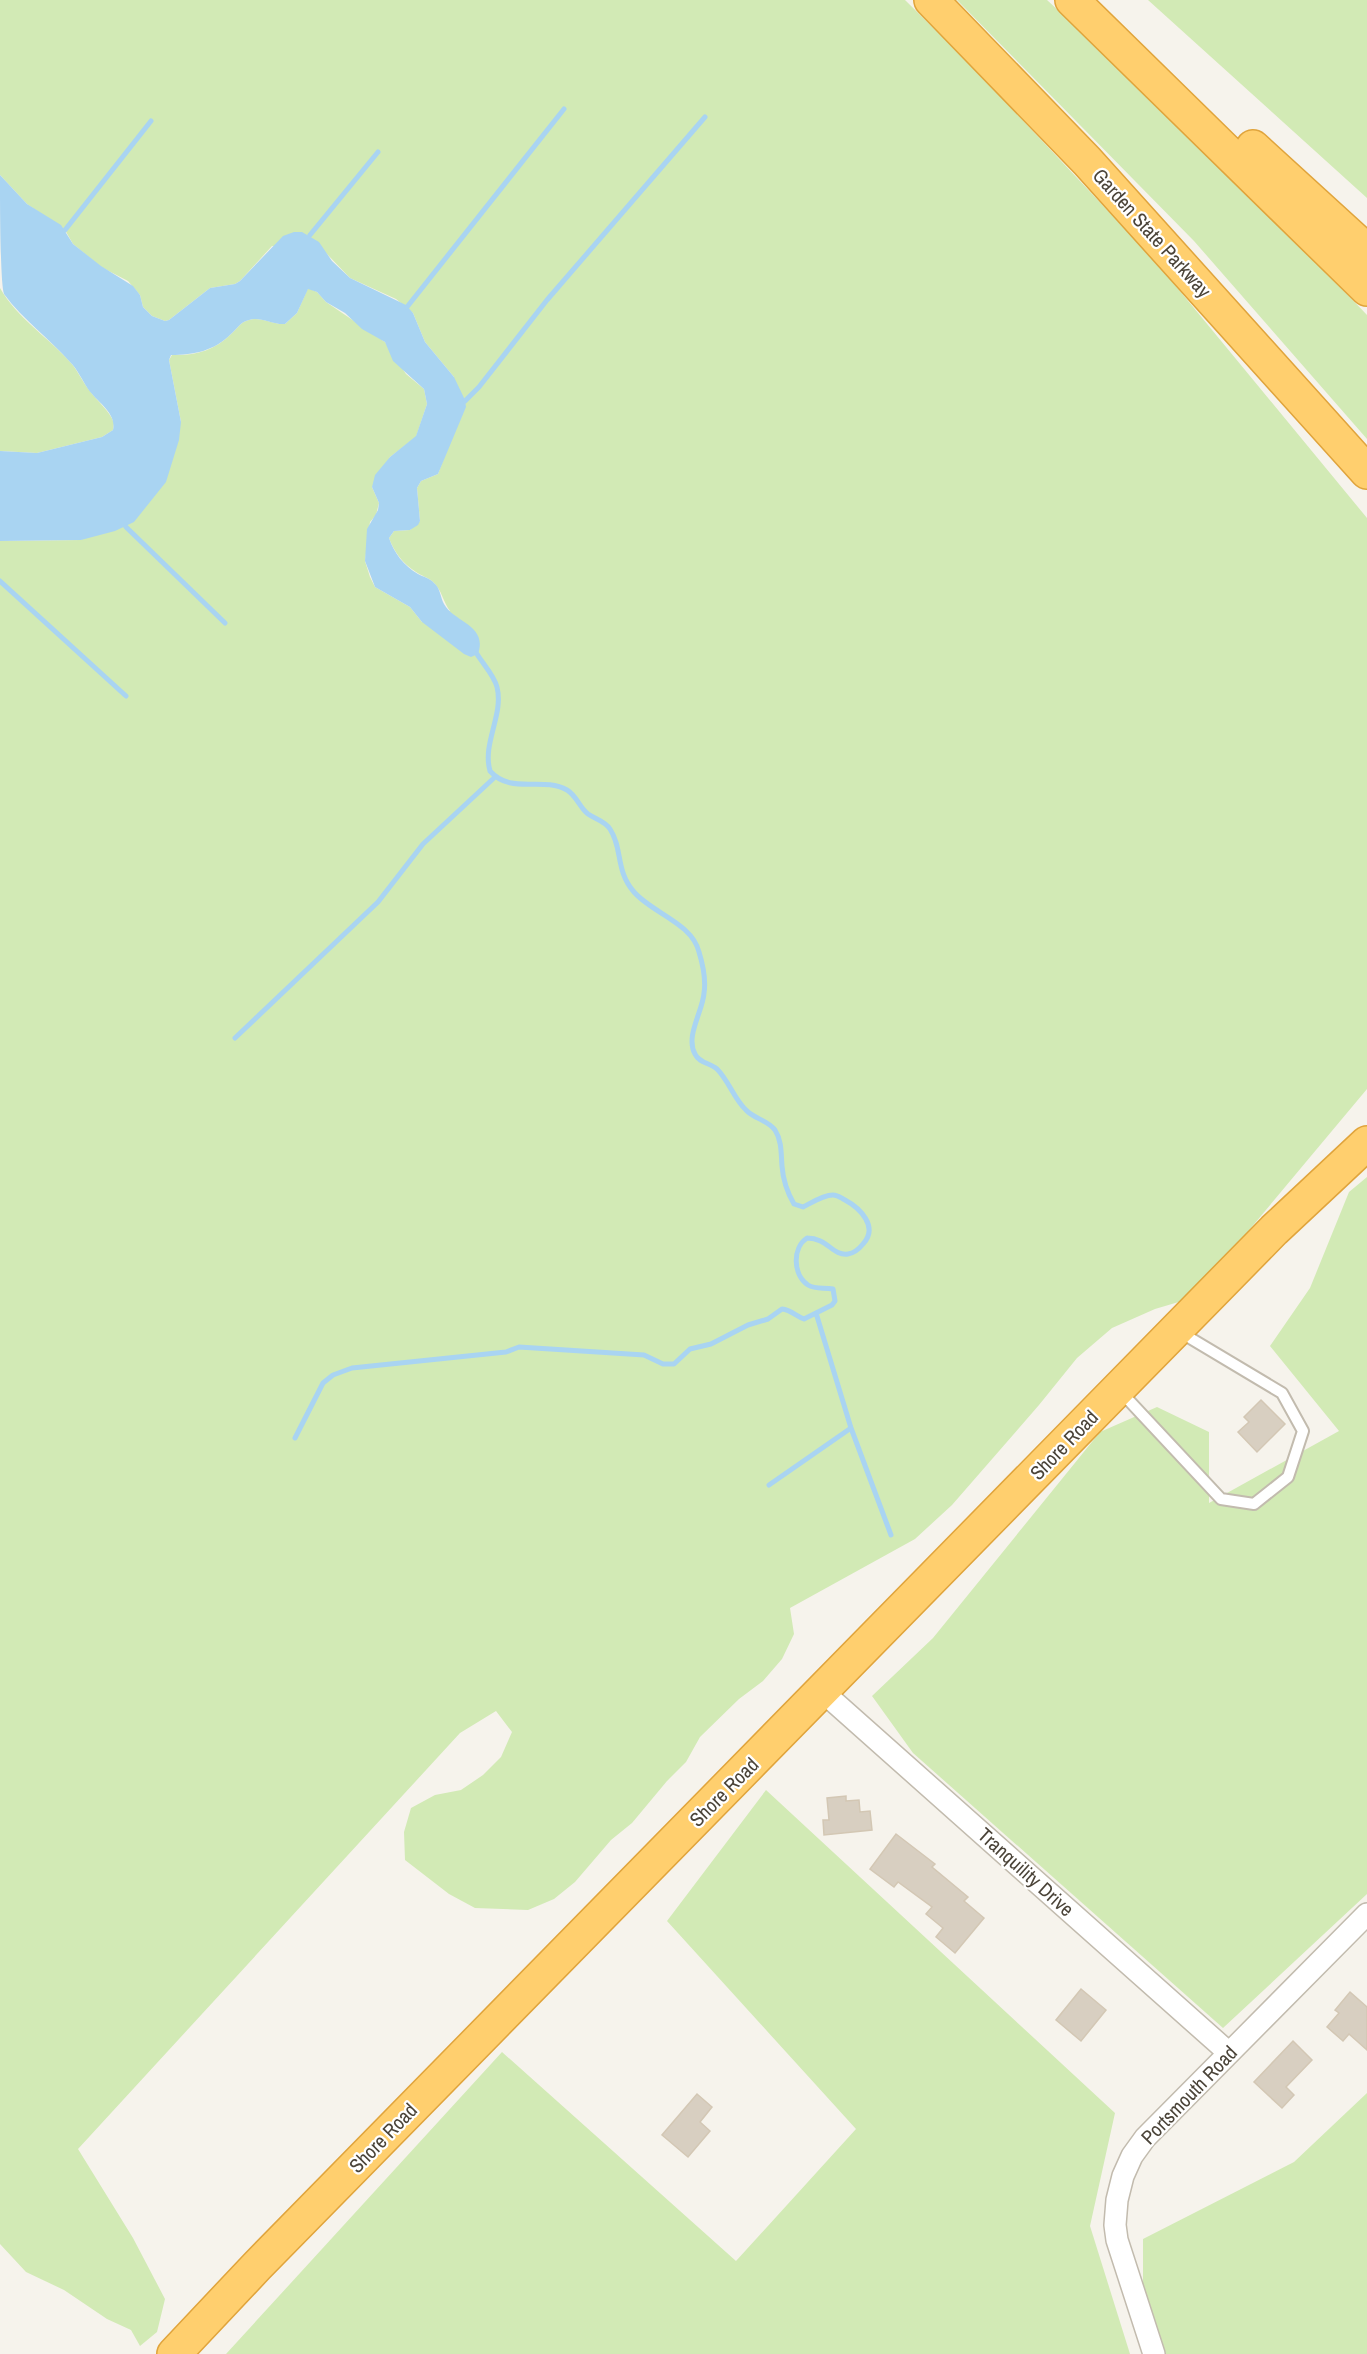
<svg xmlns="http://www.w3.org/2000/svg" width="1367" height="2354" font-family="'Archivo Narrow',sans-serif">
<style>
.green{fill:#d2eab5}
.water{fill:#a9d4f2}
.lines{fill:none;stroke-linecap:round;stroke-linejoin:round}
.stream{stroke:#a9d4f2;stroke-width:5}
.building{fill:#d8cfc1;stroke:#d3c7b4;stroke-width:1.5}
.lane-casing{stroke:#c2bbae;stroke-width:14}
.street-casing{stroke:#c2bbae;stroke-width:24}
.highway-casing{stroke:#e0a43c;stroke-width:36}
.lane{stroke:#fff;stroke-width:10}
.street{stroke:#fff;stroke-width:21}
.highway{stroke:#ffcf6e;stroke-width:33}
.labels{text-anchor:middle;stroke-width:4.5;stroke-linejoin:round;paint-order:stroke}
.street-label{font-size:20px;fill:#4b4439;stroke:#fff}
</style>
<rect width="100%" height="100%" fill="#f6f3ec"/>
<path class="green" d="M0,0H905L971,65L1156,262L1367,518V1089L1245,1235L1182,1301L1155,1309L1112,1328L1077,1358L1039,1405L952,1505L915,1539L790,1608L794,1634L782,1659L763,1681L739,1699L700,1737L686,1762L667,1781L632,1823L611,1840L575,1882L554,1899L528,1910L475,1908L449,1894L405,1860L404,1832L411,1808L435,1795L461,1790L483,1775L501,1757L512,1732L496,1711L460,1733L78,2149L133,2238L165,2299L157,2332L140,2346L131,2330L107,2319L64,2290L26,2272L0,2244V541L81,540L181,422L169,360L172,355C194,356 214,351 231,334C237,329 240,322 249,320C259,316 274,325 285,324L297,313L308,288L317,292L326,302L385,342L406,374L424,389L427,404L416,437L390,457L372,487L379,503L376,515L370,522L365,561L370,577L375,587L410,607L422,622L450,611C443,602 442,590 433,582C428,577 421,576 416,572C403,564 394,552 389,538L394,531L410,530L420,521L417,488L421,481L438,474L447,450L454,377L425,342L413,313L396,299L350,278L326,253L272,246L240,281L235,284L210,288L169,320L165,321L152,316L143,307L140,295L128,281L101,267L73,244L65,230L27,204L0,175Z
M957,0H1047L1212,153L1367,315V439L1194,241Z
M1148,0H1367V198Z
M0,288C16,317 49,338 71,363C78,371 82,381 89,390C98,402 109,410 114,423L113,430L102,437L37,453L0,451Z
M1367,1177V1894L1223,2028L913,1753L872,1696L933,1638L1100,1432L1157,1407L1209,1432V1503L1339,1431L1270,1346L1310,1288L1349,1192Z
M766,1790L1115,2113L1090,2226L1130,2354H226L502,2052L736,2261L856,2129L667,1921Z
M1367,2093V2354H1166L1143,2284V2239L1294,2162Z"/>
<path class="water" d="M0,175L27,204L61,225L73,244L101,266L133,286L140,295L143,307L152,316L165,321L169,320L210,288L235,284L240,281L283,236L294,232H302L319,242L332,261L350,278L406,305L413,313L425,342L454,377L465,400L466,407L438,474L421,481L417,488L420,521L418,525L410,530L394,531L389,538C394,553 404,566 418,574C423,577 430,578 434,583C441,589 440,597 444,604C455,623 488,625 478,654L471,657L464,654L422,622L410,607L375,587L365,561L367,529L378,510L379,503L372,487L375,475L390,457L416,436L427,404L424,389L393,361L385,342L362,329L345,313L326,302L317,292L308,289L297,313L285,324C273,325 259,316 249,320C240,322 237,329 231,334C214,351 194,355 171,355L169,360L181,422L179,440L166,482L134,522L115,531L81,540L0,541V451L37,453L102,437L113,430C117,413 97,402 88,389C82,380 78,370 70,362C49,338 23,320 4,294C0,283 0,195 0,175Z"/>
<g class="lines">
<path class="stream" d="M65,230L151,121
M310,235L378,152
M407,307L564,109
M465,401L479,387L547,300L705,117
M126,527L225,623
M0,581L126,696
M235,1038L378,902L423,844L495,777
M816,1313L851,1428L891,1535
M295,1438L323,1383L333,1375L352,1368L506,1352L519,1347L644,1355L663,1364H674L690,1349L711,1344L748,1325L768,1319L782,1309C791,1310 796,1316 804,1319L832,1305L835,1301L833,1289C824,1287 816,1290 808,1285C793,1275 792,1248 807,1238C828,1238 832,1256 848,1254C855,1253 859,1249 863,1244C879,1227 860,1208 845,1200C841,1198 838,1195 833,1195C823,1195 811,1203 803,1207L794,1204C787,1192 783,1180 782,1166C781,1154 782,1141 775,1130C768,1120 754,1119 746,1110C734,1099 729,1081 717,1069C710,1063 699,1063 695,1054C685,1036 703,1011 704,993C706,980 703,965 699,952C692,923 652,913 634,892C615,870 623,849 610,829C605,821 595,819 588,814C580,808 576,795 567,790C542,776 511,795 490,771C482,743 504,715 497,687C494,675 483,664 477,654
M769,1485L851,1428"/>
</g>
<path class="building" d="M1261,1400L1285,1424L1257,1452L1238,1432L1249,1422L1244,1417Z
M846,1796V1801L859,1800L860,1812L870,1811L872,1830L824,1835L823,1820H829L827,1798Z
M896,1834L935,1864L932,1867L968,1897L964,1901L984,1918L955,1953L936,1937L943,1928L926,1914L932,1907L898,1882L894,1887L870,1869Z
M1081,1989L1106,2010L1081,2041L1056,2020Z
M1350,1992L1367,2007V2050L1349,2034L1343,2041L1327,2027L1339,2013L1335,2010Z
M1293,2041L1312,2060L1286,2087L1294,2095L1282,2108L1254,2082Z
M697,2094L712,2107L700,2122L710,2131L688,2157L662,2135Z"/>
<g class="lines">
<defs>
<path id="lane" d="M1121,1392L1221,1499L1254,1504L1288,1477L1303,1431L1282,1393L1180,1332"/>
<path id="street" d="M823,1692L1229,2053
M1154,2354L1117,2240L1115,2225L1117,2200L1123,2176L1132,2156L1145,2138L1367,1914"/>
<path id="highway" d="M931,0L1087,161L1367,472
M1072,0L1367,289
M1253,147L1367,251
M174,2354L257,2266L1274,1230L1367,1143"/>
</defs>
<use href="#lane" class="lane-casing"/>
<use href="#street" class="street-casing"/>
<use href="#highway" class="highway-casing"/>
<use href="#lane" class="lane"/>
<use href="#street" class="street"/>
<use href="#highway" class="highway"/>
</g>
<g class="labels">
<g class="street-label">
<text transform="translate(1152 233) rotate(48)" y="7">Garden State Parkway</text>
<text transform="translate(1064 1445) rotate(-46)" y="7">Shore Road</text>
<text transform="translate(724 1792) rotate(-45)" y="7">Shore Road</text>
<text transform="translate(1026 1872) rotate(42)" y="7">Tranquility Drive</text>
<text transform="translate(1189 2095) rotate(-46)" y="7">Portsmouth Road</text>
<text transform="translate(383 2138) rotate(-46)" y="7">Shore Road</text>
</g>
</g>
</svg>
